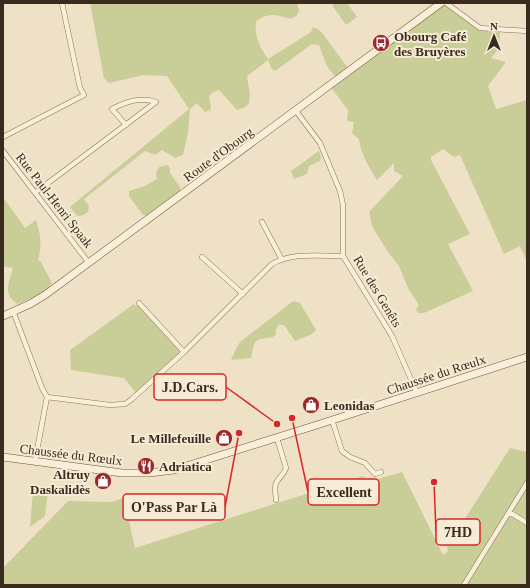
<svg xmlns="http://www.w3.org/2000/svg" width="530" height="588" font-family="Georgia,serif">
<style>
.green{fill:#c9cd98}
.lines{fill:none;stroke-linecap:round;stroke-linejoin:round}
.minor-casing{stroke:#8a725a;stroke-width:5.5}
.secondary-casing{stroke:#6c543d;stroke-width:8}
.minor{stroke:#f9efd8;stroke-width:4.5}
.secondary{stroke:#f9efd8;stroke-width:7}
.labels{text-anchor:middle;stroke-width:4;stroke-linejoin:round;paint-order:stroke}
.poi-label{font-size:13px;font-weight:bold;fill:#3a2b1f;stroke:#f6ebd4;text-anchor:start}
.street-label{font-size:13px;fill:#3a2b1f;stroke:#f6ebd4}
.leader{fill:none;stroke:#d62828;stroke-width:1.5}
.callout-dot{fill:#d62828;stroke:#f6ebd4;stroke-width:1.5}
.callout{fill:#f6ebd4;stroke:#d62828;stroke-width:1.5}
.callout-label{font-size:14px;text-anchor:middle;font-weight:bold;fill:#3a2b1f}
</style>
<rect width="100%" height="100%" fill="#efe1c5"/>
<path class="green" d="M90,3H297L299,11L297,15L291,19C276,15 270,12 256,21C254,36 260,47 268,59L311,32L313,27L318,29L323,34L350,71L446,3L480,28L500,30L499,48L491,58L506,62L488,86L496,109L527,100V262L520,246L504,254L460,155L454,157L443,149L431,157V160L470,234L448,244L473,291L424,313H418L416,309L419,305L408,288L399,266L388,252L372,226L369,212L403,176L394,171V163L377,180C369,167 361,155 359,139L352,133L354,122L347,121L348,110L330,86L340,78C327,74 324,57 319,45L312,44L275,71L271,68L268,60L247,76L250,95L249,104L243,108L237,110L219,90L213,92L209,96L211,106L210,110L205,112L197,103L190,109L188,133L183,155L175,158L162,150L155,155L145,151L84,199L89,206L88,212L84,215L78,216L73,211L70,207L189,109L167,76L143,75L109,83L104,78Z
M336,3H347L357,17L346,25L332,5Z
M319,151L321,157L320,161L309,166L307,174L294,179L291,171Z
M168,165L170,169V173L180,187V191L148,216L143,215L129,196V191L145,186L157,179L156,173L159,167Z
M3,197L25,228L36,220C41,236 42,244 38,260L41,262L52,283C45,294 30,299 18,304C2,295 9,282 13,268L6,267L3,265Z
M293,301L300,303L316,330L312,334L295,341L284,325H279L276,329V334L273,337C254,340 255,338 251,358L231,360L236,349L240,342Z
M139,303L184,352L137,394L124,378L71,370L70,350L134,304L136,306Z
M510,448L527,452V483L525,486L527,488V585H3V568L68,501L111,502L124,498L135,548L363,476L371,481L402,472L443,555L448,551L447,547Z
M33,492L48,493L45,516L30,527Z"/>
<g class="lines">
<defs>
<path id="minor" d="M446,3L480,28L527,31
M296,111L320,143L340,191L343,205V256L392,336L417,393
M3,137L84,95L80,88L62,3
M3,151L89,263
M36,192L156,102C140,97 127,101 112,109L126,125
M262,222L281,258
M202,257L243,294
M139,303L184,352
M13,311L42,388L47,397L35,461
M47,397L110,405L125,404L132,399L184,352L272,264C292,252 320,256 343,256
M332,420L342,451L350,457L365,463L375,474L381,472
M276,500C276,495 274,488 276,483C279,477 284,475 286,468L277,438
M509,512L527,523
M464,585L527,483"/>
<path id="secondary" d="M3,316L30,304L45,295L441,3
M3,457L122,473H149L174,470L320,424L527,357"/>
</defs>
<use href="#minor" class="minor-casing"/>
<use href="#secondary" class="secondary-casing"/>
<use href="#minor" class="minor"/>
<use href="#secondary" class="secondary"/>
</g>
<defs>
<symbol id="bus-disc" viewBox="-11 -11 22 22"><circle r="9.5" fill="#9a292d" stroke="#f6ebd4"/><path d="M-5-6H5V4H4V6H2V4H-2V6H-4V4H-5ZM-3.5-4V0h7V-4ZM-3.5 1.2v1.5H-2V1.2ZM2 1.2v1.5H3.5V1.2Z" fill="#fff"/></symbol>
<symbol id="shop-disc" viewBox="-11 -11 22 22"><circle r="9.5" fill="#9a292d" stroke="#f6ebd4"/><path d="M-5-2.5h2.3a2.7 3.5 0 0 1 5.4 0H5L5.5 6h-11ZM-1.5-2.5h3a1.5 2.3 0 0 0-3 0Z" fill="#fff"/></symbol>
<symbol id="restaurant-disc" viewBox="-11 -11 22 22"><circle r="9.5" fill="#9a292d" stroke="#f6ebd4"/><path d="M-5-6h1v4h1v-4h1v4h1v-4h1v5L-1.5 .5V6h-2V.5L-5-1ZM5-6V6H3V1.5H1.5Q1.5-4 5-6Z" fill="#fff"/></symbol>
</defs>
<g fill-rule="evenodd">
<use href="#bus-disc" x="371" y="33" width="20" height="20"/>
<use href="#shop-disc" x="301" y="395" width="20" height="20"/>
<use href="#shop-disc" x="214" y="428" width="20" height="20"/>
<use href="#restaurant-disc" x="136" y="456" width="20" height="20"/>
<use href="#shop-disc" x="93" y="471" width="20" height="20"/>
</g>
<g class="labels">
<g class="poi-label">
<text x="394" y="41">Obourg Café<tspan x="394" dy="15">des Bruyères</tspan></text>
<text x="324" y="410">Leonidas</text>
<text x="211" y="443" text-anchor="end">Le Millefeuille</text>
<text x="159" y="471">Adriatica</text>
<text x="90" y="479" text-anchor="end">Altruy<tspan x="90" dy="15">Daskalidès</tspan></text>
</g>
<g class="street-label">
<text transform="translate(218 154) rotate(-36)" y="5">Route d'Obourg</text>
<text transform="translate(55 200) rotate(52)" y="5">Rue Paul-Henri Spaak</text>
<text transform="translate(378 291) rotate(59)" y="5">Rue des Genêts</text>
<text transform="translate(436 374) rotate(-18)" y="5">Chaussée du Rœulx</text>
<text transform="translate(71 454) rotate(7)" y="5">Chaussée du Rœulx</text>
</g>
</g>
<path class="leader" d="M277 424L226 387M292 418L308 492M239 433L225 507M434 482L436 532"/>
<g class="callout-dot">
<circle cx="277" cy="424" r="4"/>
<circle cx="292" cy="418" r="4"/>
<circle cx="239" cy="433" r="4"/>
<circle cx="434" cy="482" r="4"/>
</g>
<g class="callout">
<rect x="154" y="374" width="72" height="26" rx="4"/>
<rect x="308" y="479" width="71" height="26" rx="4"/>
<rect x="123" y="494" width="102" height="26" rx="4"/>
<rect x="436" y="519" width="44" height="26" rx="4"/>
</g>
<g class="callout-label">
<text x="190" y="392">J.D.Cars.</text>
<text x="344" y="497">Excellent</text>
<text x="174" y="512">O'Pass Par Là</text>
<text x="458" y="537">7HD</text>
</g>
<rect width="530" height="588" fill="none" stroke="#3a2b1f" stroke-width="8"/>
<g transform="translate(494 36)" stroke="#f6ebd4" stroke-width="3" paint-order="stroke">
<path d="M0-3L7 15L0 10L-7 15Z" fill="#3a2b1f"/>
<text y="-6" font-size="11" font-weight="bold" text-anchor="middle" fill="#3a2b1f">N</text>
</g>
</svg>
